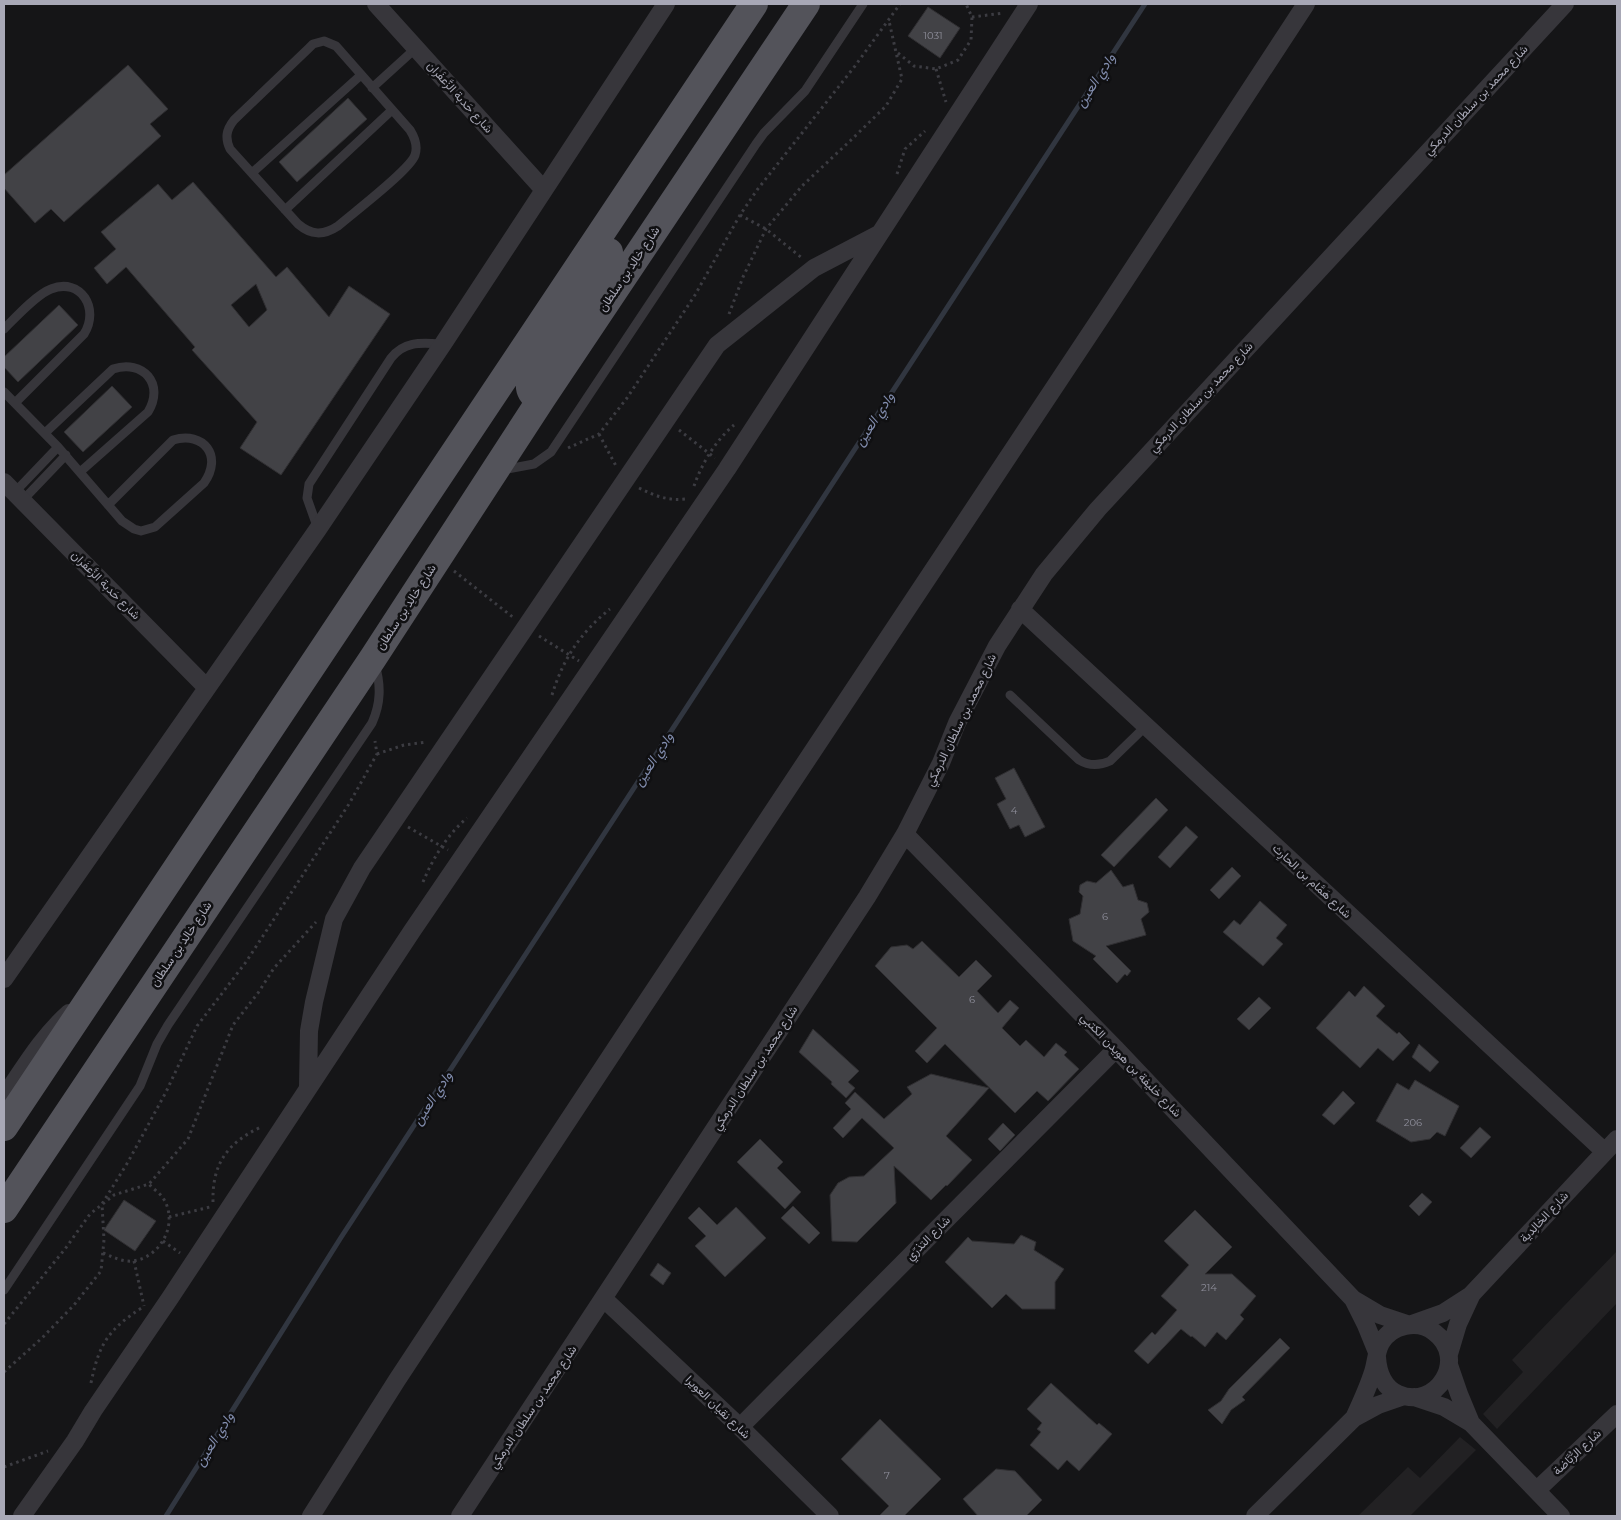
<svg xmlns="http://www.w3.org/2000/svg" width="1621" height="1520" font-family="Montserrat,Vazirmatn,sans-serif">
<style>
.built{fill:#222123}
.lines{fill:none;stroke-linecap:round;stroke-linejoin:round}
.stream{stroke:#313640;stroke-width:5}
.building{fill:#424246;stroke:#302f32;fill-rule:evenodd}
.path{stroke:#3c3c42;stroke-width:3;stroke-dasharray:2.5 4;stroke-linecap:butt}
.lane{stroke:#37363b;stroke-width:9}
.street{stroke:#37363b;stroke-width:18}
.primary{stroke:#53535a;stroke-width:28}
.labels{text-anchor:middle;stroke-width:5;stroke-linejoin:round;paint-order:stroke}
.number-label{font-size:10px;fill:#8e8e9a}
.street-label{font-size:12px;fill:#a8a8b6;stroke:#101012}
.water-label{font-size:14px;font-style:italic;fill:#828dae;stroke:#101012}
</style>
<rect width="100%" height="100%" fill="#151517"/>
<path class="built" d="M1617,1251V1303L1497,1429L1483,1414L1523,1372L1512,1360Z
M1460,1437L1476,1450L1410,1516H1358L1408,1467L1420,1478Z"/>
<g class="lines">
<path class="stream" d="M166,1516L340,1239L1145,4"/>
</g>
<path class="building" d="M928,7L960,28L940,58L908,36Z
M128,65L168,109L150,124L161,136L64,222L51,209L35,223L4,188V175Z
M348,98L367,119L297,182L279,162Z
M193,182L276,277L287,267L329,317L349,286L390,314L281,475L240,448L257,422L192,350L195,347L126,267L107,284L94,268L116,249L101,232L158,184L172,200ZM256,284L267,310L249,327L231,305Z
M59,305L78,325L18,382L4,367V357Z
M112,386L132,407L83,452L64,432Z
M1014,768L1045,827L1025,837L1019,825L1010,829L997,804L1006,799L995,778Z
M1156,798L1168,810L1114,867L1101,855Z
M1186,826L1198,837L1170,868L1158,857Z
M1232,867L1241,876L1219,899L1210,890Z
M1111,870L1123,887L1133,884L1138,900L1147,903L1149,912L1141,919L1146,935L1106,946L1131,971L1127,976L1125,974L1117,983L1093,959L1096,956L1073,941L1069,919L1080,914L1083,896L1079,892L1080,885L1087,881L1096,883Z
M1260,901L1287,925L1276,938L1283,944L1263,966L1223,932L1234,920L1240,925Z
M922,941L959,977L976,960L992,976L977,991L998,1013L1010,1000L1019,1008L1002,1028L1020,1046L1026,1040L1044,1057L1056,1043L1067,1052L1064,1055L1079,1069L1048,1101L1037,1091L1015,1113L945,1044L927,1063L915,1051L937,1028L875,966L891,947L907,945L913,949Z
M1364,986L1385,1006L1376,1016L1397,1034L1399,1032L1410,1043L1393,1061L1378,1048L1360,1068L1316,1028L1349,991L1355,997Z
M1259,997L1271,1008L1249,1030L1237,1019Z
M813,1029L859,1071L848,1082L855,1088L846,1098L831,1084L832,1082L799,1052Z
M1419,1044L1439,1062L1430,1072L1412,1057Z
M931,1074L989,1088L946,1136L972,1160L947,1186L946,1185L931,1200L894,1166L896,1203L857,1242L832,1241L830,1195L838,1183L849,1177L864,1176L894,1148L862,1118L843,1138L833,1128L851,1109L845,1103L855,1092L884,1119L912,1094L907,1087Z
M1415,1080L1459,1106L1445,1136L1437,1132L1430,1139L1411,1142L1376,1121L1397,1083L1409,1090Z
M1343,1091L1355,1103L1334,1125L1322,1115Z
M1003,1123L1015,1135L1000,1151L988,1139Z
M1480,1127L1491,1137L1471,1158L1460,1148Z
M760,1139L783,1162L777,1168L801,1192L785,1209L737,1162Z
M1422,1193L1432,1202L1419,1216L1409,1206Z
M124,1200L156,1221L135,1251L104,1230Z
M793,1206L820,1233L809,1244L781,1218Z
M699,1207L717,1225L736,1207L766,1238L725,1277L695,1246L706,1236L688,1218Z
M1195,1210L1232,1247L1205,1274H1232L1256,1296L1240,1315L1244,1319L1226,1340L1217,1332L1205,1347L1192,1336L1191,1337L1181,1329L1148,1364L1134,1351L1152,1332L1155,1335L1177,1310L1161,1296L1189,1265L1164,1241Z
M1021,1235L1036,1242L1034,1250L1064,1269L1055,1282V1309H1022L1006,1294L992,1308L945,1262L968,1237L972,1241L1014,1244Z
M658,1263L671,1273L663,1285L650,1275Z
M1280,1338L1290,1348L1242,1397L1245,1400L1231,1410L1222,1424L1208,1410L1221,1401L1229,1389Z
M1051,1383L1097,1425L1099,1423L1112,1434L1079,1471L1067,1460L1058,1470L1030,1445L1041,1432L1037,1429L1042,1423L1027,1409Z
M880,1419L941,1479L904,1516H879L889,1506L841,1459Z
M996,1469L1015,1471L1042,1500L1026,1516H978L963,1499Z"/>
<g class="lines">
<path class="path" d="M972,17L1004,13
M898,53L914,66L936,69L958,60L971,40L972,17L966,4
M936,69L946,102
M897,174L905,149L925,131
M740,215L766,229L802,258
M729,314L743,277L766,229L802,186L851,140L886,106L902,79L889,21
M679,430L715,458
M599,434L616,466
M568,448L599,434L627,398L695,295L740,215L757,190L855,66L900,4
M694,486C702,463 716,440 734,425
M639,488C655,496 668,501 686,499
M454,571L514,618
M539,636L579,661
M552,695C563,659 580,633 610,609
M377,754L404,745L427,742
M408,827L448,850
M423,882C433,858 447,835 467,818
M213,1202C212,1164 227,1143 261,1127
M169,1217L210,1207
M163,1241L180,1253
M103,1253C113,1257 122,1262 133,1261C162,1257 179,1222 163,1198C160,1193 153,1189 149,1184
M134,1261L144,1306
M4,1324L65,1249L90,1214L114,1195L149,1184L188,1139L233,1025L258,993L274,968L316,922
M4,1372L42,1338L74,1305L101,1271L104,1240L102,1204L128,1162L166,1092L197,1026L246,962L349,804L377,754L375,741
M91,1383C99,1343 109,1329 143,1307
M4,1467L48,1451"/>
<path class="lane" d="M324,41L336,46L410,130C415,138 418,146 415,155C410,170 353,213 338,226C323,236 311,235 298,224L230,149C225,138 226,130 234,120L309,48L313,44Z
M372,88L416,48
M252,173L361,75
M285,210L392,110
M4,329C15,318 37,294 51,289C81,277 100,309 84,334L15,403
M4,392L58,447L122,521L134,529L141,531L155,527L204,483C223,456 204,431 173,440L108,505
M45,433L113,369C143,359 165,384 148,412L80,472
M502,470L534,464L551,452L756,144L764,133L805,91L863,4
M14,493L58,447
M22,501L66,455
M318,529L307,498L309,484L391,358C405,340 423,343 443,344
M1010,695L1079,760C1089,766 1099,766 1110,761L1146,726
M4,1290L140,1086L157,1044L168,1025L372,723C381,703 381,685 375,664"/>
<path class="street" d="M376,4L544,190
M4,482L207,688
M1020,609L1605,1152
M905,834L1116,1049L1353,1299L1380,1315L1410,1325
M4,979L318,529L443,344L666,4
M308,1087L309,1031L314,1002L334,919L362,868L717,345L814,268L879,234
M4,1097C24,1068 42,1037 69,1013
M604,1299L740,1427L830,1516
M1353,1299L1366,1325L1377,1352
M1412,1324L1443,1313L1471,1295L1617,1139
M1449,1354L1458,1324L1471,1296
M1449,1365L1459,1394L1471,1423
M1414,1397L1444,1407L1471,1423L1561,1516
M1354,1418C1361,1403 1368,1388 1373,1372C1376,1363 1376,1352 1381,1343C1391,1325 1418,1319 1434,1332C1469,1358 1437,1411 1398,1394C1383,1387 1378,1373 1377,1357
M740,1427L1116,1049
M1537,1490L1617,1414
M22,1516L75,1441L93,1411L170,1298L412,931L727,469L1029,4
M311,1516L397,1380L635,1019L1107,308L1306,4
M460,1516L867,897L905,834L941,763L957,723L997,646L1044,574L1098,509L1565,4
M1255,1516L1354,1418L1378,1405L1404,1396"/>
<path class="primary" d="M539,398C532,395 529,390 530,383L609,252
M4,1127L754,4
M4,1209L373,658L542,398L806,4"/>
</g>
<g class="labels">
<g class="number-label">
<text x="933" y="39">1031</text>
<text x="1014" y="814">4</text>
<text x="1105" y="920">6</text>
<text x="972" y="1003">6</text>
<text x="1413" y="1126">206</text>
<text x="1209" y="1291">214</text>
<text x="887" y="1479">7</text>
</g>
<g class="street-label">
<text transform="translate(460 97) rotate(48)" y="4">شارع حَدبة الزَّعفَران</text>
<text transform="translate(1476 100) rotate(-47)" y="4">شارع محمد بن سلطان الدرمكي</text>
<text transform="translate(629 269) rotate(-56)" y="4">شارع خالِد بن سلطان</text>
<text transform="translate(1201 397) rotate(-47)" y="4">شارع محمد بن سلطان الدرمكي</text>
<text transform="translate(106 585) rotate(45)" y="4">شارع حَدبة الزَّعفَران</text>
<text transform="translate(406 607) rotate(-57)" y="4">شارع خالِد بن سلطان</text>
<text transform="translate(961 720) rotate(-64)" y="4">شارع محمد بن سلطان الدرمكي</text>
<text transform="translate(1312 881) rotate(43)" y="4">شارع هَمَّام بن الحارِث</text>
<text transform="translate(181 944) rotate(-56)" y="4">شارع خالِد بن سلطان</text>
<text transform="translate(1131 1065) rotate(46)" y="4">شارع خليفة بن هويدن الكتبي</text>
<text transform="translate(755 1068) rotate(-57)" y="4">شارع محمد بن سلطان الدرمكي</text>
<text transform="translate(1544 1217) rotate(-47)" y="4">شارع الخالِدية</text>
<text transform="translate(928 1238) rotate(-45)" y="4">شارع التذرّي</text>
<text transform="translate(533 1407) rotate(-56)" y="4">شارع محمد بن سلطان الدرمكي</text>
<text transform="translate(718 1407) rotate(44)" y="4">شارع نقيان العويرا</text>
<text transform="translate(1577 1452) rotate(-43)" y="4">شارع الرُّبَّاضة</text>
</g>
<g class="water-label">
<text transform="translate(1095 80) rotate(-57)" y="5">وادي العين</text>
<text transform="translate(874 419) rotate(-57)" y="5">وادي العين</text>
<text transform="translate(653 759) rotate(-57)" y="5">وادي العين</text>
<text transform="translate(432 1098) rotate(-57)" y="5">وادي العين</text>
<text transform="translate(214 1439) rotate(-58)" y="5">وادي العين</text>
</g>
</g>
<rect width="1621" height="1520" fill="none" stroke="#a8a8b6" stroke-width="10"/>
</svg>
